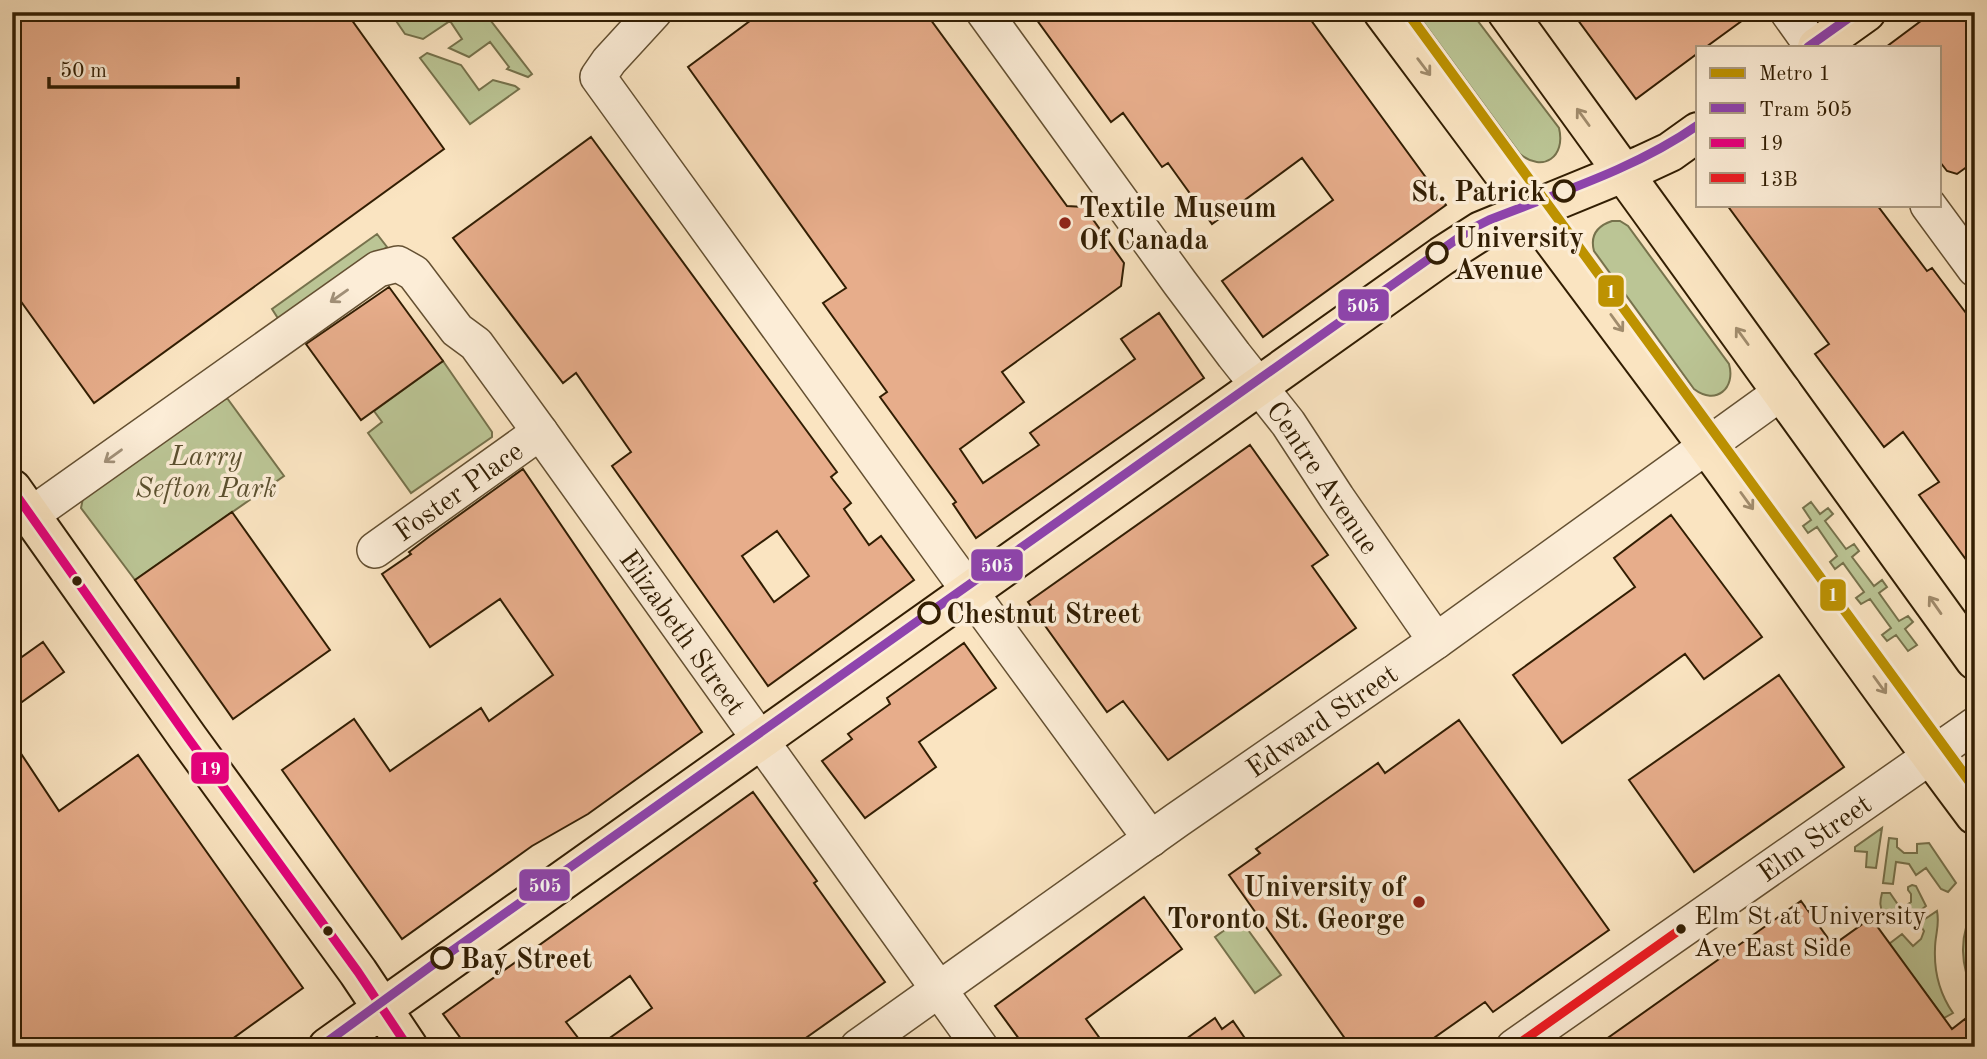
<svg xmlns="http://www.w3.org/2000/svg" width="1987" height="1059" font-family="'Old Standard TT',serif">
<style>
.green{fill:#bbc595;stroke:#76724c;stroke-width:2}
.building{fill:#e7ad8b;stroke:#321e03;stroke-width:2;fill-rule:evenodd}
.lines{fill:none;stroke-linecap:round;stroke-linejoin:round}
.minor-casing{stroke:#645032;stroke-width:38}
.major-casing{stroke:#321e03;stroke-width:42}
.minor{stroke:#fcedd7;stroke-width:35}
.major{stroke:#fae4c1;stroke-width:38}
.bus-1-casing{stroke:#fcedd7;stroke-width:14}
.bus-2-casing{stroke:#fcedd7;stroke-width:14}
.bus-1{stroke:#e5007d;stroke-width:9}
.bus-2{stroke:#ed1c24;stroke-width:9}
.tram-1-casing{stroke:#fcedd7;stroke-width:14}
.tram-1{stroke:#8e44ad;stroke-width:9}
.metro-1-casing{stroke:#fcedd7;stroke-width:16}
.metro-1{stroke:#bd9201;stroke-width:10}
.oneway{stroke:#a08b6c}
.oneway2{stroke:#a19078}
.stop-dot{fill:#fcedd7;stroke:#321e03;stroke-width:3.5}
.poi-dot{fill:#8f2418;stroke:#fcedd7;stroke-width:2.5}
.bus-dot{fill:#321e03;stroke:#fcedd7;stroke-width:2.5}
.labels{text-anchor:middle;stroke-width:7;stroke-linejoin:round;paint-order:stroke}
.bus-label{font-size:26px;fill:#321e03;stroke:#fcedd7;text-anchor:start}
.stop-label{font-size:28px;font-weight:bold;fill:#321e03;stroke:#fcedd7;text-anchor:start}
.poi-label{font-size:28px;font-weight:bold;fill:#321e03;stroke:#fcedd7;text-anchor:start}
.park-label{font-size:28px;font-style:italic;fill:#5b502f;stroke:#fcedd7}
.street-label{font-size:28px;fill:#321e03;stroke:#fcedd7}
.line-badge{stroke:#fcedd7;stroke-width:2.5}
.badge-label{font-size:19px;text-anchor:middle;font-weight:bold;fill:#fff}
</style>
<rect width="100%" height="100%" fill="#fae4c1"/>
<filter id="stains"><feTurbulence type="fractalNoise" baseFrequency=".00286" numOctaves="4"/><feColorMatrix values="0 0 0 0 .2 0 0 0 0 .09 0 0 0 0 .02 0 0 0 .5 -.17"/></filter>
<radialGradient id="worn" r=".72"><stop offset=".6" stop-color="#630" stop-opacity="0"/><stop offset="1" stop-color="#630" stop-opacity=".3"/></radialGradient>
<path class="green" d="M390,12H484L532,74L528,77L507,69L509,67L490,42L469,57L449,48L462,39L450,21L423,39L405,34Z
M1416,12H1471L1559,128C1566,157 1543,173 1520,154Z
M427,53L461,65L479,90L493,80L515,86L519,89L470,124L420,58Z
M1612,221H1620L1628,226L1729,364C1736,388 1716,406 1694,389L1594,251C1590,236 1597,226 1612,221Z
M377,234L387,247L281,323L272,309Z
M443,361L492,432V437L411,493L368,433L382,422L374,411Z
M227,398L284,476L135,580L81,508L83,498Z
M1811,502L1820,514L1828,508L1833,514L1825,521L1846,549L1854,544L1859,551L1852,557L1874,586L1882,580L1887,587L1879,593L1899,621L1908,616L1913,622L1905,629L1917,645L1908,651L1896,635L1887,641L1882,635L1891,628L1870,599L1861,604L1856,598L1864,592L1843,563L1835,569L1830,562L1837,556L1817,527L1808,533L1803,526L1811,520L1803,508Z
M1882,828L1876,868L1866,867L1867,852L1855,851V847Z
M1889,838L1897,839V847L1904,853H1917V844L1929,843L1956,883L1948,892L1941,889L1926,868L1916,875L1909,864L1896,862L1893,884L1883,883Z
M1912,885L1916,886L1926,906C1913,916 1896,936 1884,915C1879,907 1880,901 1882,893H1890L1901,909L1911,902V894L1908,890V887Z
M1975,908V994C1960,968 1958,934 1975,908Z
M1937,911C1940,926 1935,934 1935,949C1934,972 1940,994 1953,1013L1944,1018L1889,944L1902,934L1913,946L1921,939L1924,931L1919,923Z
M1240,919L1281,975L1255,993L1215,937Z"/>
<path class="building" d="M12,12H346L444,149L94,403L12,289Z
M762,12H925L1067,206L1084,207L1124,263L1121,286L1002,372L1024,402L960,449L983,483L1039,445L1030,433L1135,359L1121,339L1159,313L1204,378L976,538L953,504L956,502L880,397L887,392L823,303L846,288L688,67Z
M1031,12H1305L1446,205L1263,337L1222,281L1333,200L1302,158L1212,224L1168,163L1162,167L1123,113L1111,122Z
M1572,12H1754L1706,47H1698V53L1636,99Z
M1933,12H1975V161L1957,174L1947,171L1940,162V47H1886Z
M591,137L837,472L831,477L851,503L844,509L869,545L881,536L914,580L768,686L612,466L631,452L576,373L563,383L453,238ZM777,531L809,576L774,602L742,556Z
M1727,205H1877L1927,271L1932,268L1975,325V572L1919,495L1939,482L1903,432L1884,447L1815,354L1829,344Z
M389,287L443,361L361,420L306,344Z
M1250,445L1328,555L1312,566L1356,628L1168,760L1123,701L1107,712L1028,602Z
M523,469L702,732L588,814L532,846L402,939L282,770L354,719L390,771L481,708L489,721L553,675L500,599L430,647L382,574L411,554L409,552L430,536Z
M232,512L330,650L233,719L135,580Z
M1671,515L1762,637L1704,679L1685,654L1562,743L1513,675L1635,587L1614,558Z
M43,642L64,672L12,709V664Z
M964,643L996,688L919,742L936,767L865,818L822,761L852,739L848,734L890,704L887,698Z
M1779,675L1844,767L1694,872L1629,780Z
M1459,720L1609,930L1493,1012L1485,1002L1421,1047H1351L1229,875L1260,853L1256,849L1378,763L1385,773Z
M12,740L59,811L138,755L303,988L221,1047H12Z
M753,792L817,881L814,883L885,982L793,1047H597L652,1008L630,976L566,1022L585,1047H467L443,1014Z
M1144,897L1182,949L1086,1019L1106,1047H1025L995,1006Z
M1801,901L1833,945L1871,918L1952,1029L1965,1019L1975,1033V1047H1595Z
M1215,1018L1222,1029L1233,1021L1251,1047H1175Z"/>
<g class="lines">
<defs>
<g id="minor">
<path d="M654,12L609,61L598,77L946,559L1151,839"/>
<path id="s1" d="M984,12L1180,283L1234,355L1288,423L1337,498L1436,641"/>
<path d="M1788,12L1813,47"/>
<path d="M1928,205L1975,269"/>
<path id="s2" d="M31,515L378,269L398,264L414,273L457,330L476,344L540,432L980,1047"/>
<path id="s3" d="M375,550L540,432"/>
<path id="s4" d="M858,1047L1177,820L1436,641L1783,391"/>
<path id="s5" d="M1514,1047L1975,725"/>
</g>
<path id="major" d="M1383,12C1490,156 1599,299 1705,443C1796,567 1883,693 1975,815
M1507,12C1663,228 1820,443 1975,660
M1817,47L1866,12
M12,489L188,738L358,972L408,1047
M328,1047L1442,256L1481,231L1642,165L1670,152L1698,132"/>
</defs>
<use href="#minor" class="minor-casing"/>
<use href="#major" class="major-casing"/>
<use href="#minor" class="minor"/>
<use href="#major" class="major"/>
<defs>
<path id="bus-1" d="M12,489L188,738L358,972L408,1047"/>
<path id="bus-2" d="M1514,1047L1681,929"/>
</defs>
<use href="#bus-1" class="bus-1-casing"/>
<use href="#bus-2" class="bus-2-casing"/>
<use href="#bus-1" class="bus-1"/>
<use href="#bus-2" class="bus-2"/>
<defs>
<path id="tram-1" d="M1808,47L1857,12
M320,1047L442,958L1471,229L1489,220C1560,192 1635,169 1698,125"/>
</defs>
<use href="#tram-1" class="tram-1-casing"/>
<use href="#tram-1" class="tram-1"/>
<defs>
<path id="metro-1" d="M1407,12L1975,789"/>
</defs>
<use href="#metro-1" class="metro-1-casing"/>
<use href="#metro-1" class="metro-1"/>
</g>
<defs><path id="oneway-shaft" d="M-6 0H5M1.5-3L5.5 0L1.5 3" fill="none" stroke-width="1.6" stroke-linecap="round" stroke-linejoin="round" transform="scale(1.75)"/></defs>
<g class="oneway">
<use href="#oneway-shaft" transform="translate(1424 67) rotate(53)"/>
<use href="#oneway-shaft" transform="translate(1583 117) rotate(-126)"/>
<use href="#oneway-shaft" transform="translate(1617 323) rotate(54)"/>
<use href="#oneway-shaft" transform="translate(1742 336) rotate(-126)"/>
<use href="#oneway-shaft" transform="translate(1747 501) rotate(54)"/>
<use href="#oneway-shaft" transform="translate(1935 605) rotate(-125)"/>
<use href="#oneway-shaft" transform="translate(1880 685) rotate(54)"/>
</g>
<g class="oneway2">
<use href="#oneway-shaft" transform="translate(339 296) rotate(145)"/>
<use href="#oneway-shaft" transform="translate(113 456) rotate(144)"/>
</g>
<g class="stop-dot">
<circle cx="1564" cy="191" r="10"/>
<circle cx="1437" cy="253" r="10"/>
<circle cx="929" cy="613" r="10"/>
<circle cx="442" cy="958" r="10"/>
</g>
<g class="poi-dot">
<circle cx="1065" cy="223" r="7"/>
<circle cx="1419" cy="902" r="7"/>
</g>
<g class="bus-dot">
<circle cx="77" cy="581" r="6"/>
<circle cx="1681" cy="929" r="6"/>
<circle cx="328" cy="931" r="6"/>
</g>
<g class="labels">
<g class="bus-label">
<text x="1694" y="924">Elm St at University<tspan x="1694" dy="32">Ave East Side</tspan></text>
</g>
<g class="stop-label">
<text x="1546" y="201" text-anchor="end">St. Patrick</text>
<text x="1454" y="247">University<tspan x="1454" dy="32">Avenue</tspan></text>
<text x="946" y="623">Chestnut Street</text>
<text x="460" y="968">Bay Street</text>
</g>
<g class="poi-label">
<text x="1079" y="217">Textile Museum<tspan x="1079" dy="32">Of Canada</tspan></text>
<text x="1405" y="896" text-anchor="end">University of<tspan x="1405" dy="32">Toronto St. George</tspan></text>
</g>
<g class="park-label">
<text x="206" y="465">Larry<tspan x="206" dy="32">Sefton Park</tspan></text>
</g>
<g class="street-label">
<text dy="10" stroke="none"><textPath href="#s1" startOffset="576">Centre Avenue</textPath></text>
<text dy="10" stroke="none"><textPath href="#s3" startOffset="102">Foster Place</textPath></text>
<text dy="10" stroke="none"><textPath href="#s2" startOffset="914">Elizabeth Street</textPath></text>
<text dy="10" stroke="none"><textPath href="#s4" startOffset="567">Edward Street</textPath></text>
<text dy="10" stroke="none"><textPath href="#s5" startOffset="366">Elm Street</textPath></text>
</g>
</g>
<g class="line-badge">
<rect x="1597" y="274" width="28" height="34" rx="7" fill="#bd9201"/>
<rect x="1337" y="288" width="53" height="34" rx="7" fill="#8e44ad"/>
<rect x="970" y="548" width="54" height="34" rx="7" fill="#8e44ad"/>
<rect x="1819" y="578" width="28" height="34" rx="7" fill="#bd9201"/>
<rect x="190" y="751" width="40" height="34" rx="7" fill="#e5007d"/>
<rect x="518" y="868" width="53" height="34" rx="7" fill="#8e44ad"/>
</g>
<g class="badge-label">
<text x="1611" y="298">1</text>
<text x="1363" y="312">505</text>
<text x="997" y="572">505</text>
<text x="1833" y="601">1</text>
<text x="210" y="775">19</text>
<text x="545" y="892">505</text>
</g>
<rect width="1987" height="1059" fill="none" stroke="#fae4c1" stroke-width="42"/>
<rect x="14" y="14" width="1959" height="1031" fill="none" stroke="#321e03" stroke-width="3.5"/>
<rect x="21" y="21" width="1945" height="1017" fill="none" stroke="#321e03" stroke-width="2"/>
<rect x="1696" y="46" width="245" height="161" fill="#fcedd7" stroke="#ab9a82" stroke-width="2"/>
<rect x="1710" y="68" width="35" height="10" fill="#bd9201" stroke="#ab9a82" stroke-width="2"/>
<text x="1759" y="80" font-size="21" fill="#321e03">Metro 1</text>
<rect x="1710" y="103" width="35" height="10" fill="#8e44ad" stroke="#ab9a82" stroke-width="2"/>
<text x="1759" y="116" font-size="21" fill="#321e03">Tram 505</text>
<rect x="1710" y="138" width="35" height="10" fill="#e5007d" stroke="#ab9a82" stroke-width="2"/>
<text x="1759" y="150" font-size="21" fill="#321e03">19</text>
<rect x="1710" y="173" width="35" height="10" fill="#ed1c24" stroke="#ab9a82" stroke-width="2"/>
<text x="1759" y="186" font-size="21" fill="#321e03">13B</text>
<path d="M49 77v10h189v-10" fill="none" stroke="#321e03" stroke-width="3.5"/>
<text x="60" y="77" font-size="21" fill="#321e03" stroke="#fcedd7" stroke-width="5" paint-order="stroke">50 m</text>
<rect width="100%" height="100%" filter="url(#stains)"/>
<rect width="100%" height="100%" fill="url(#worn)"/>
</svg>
